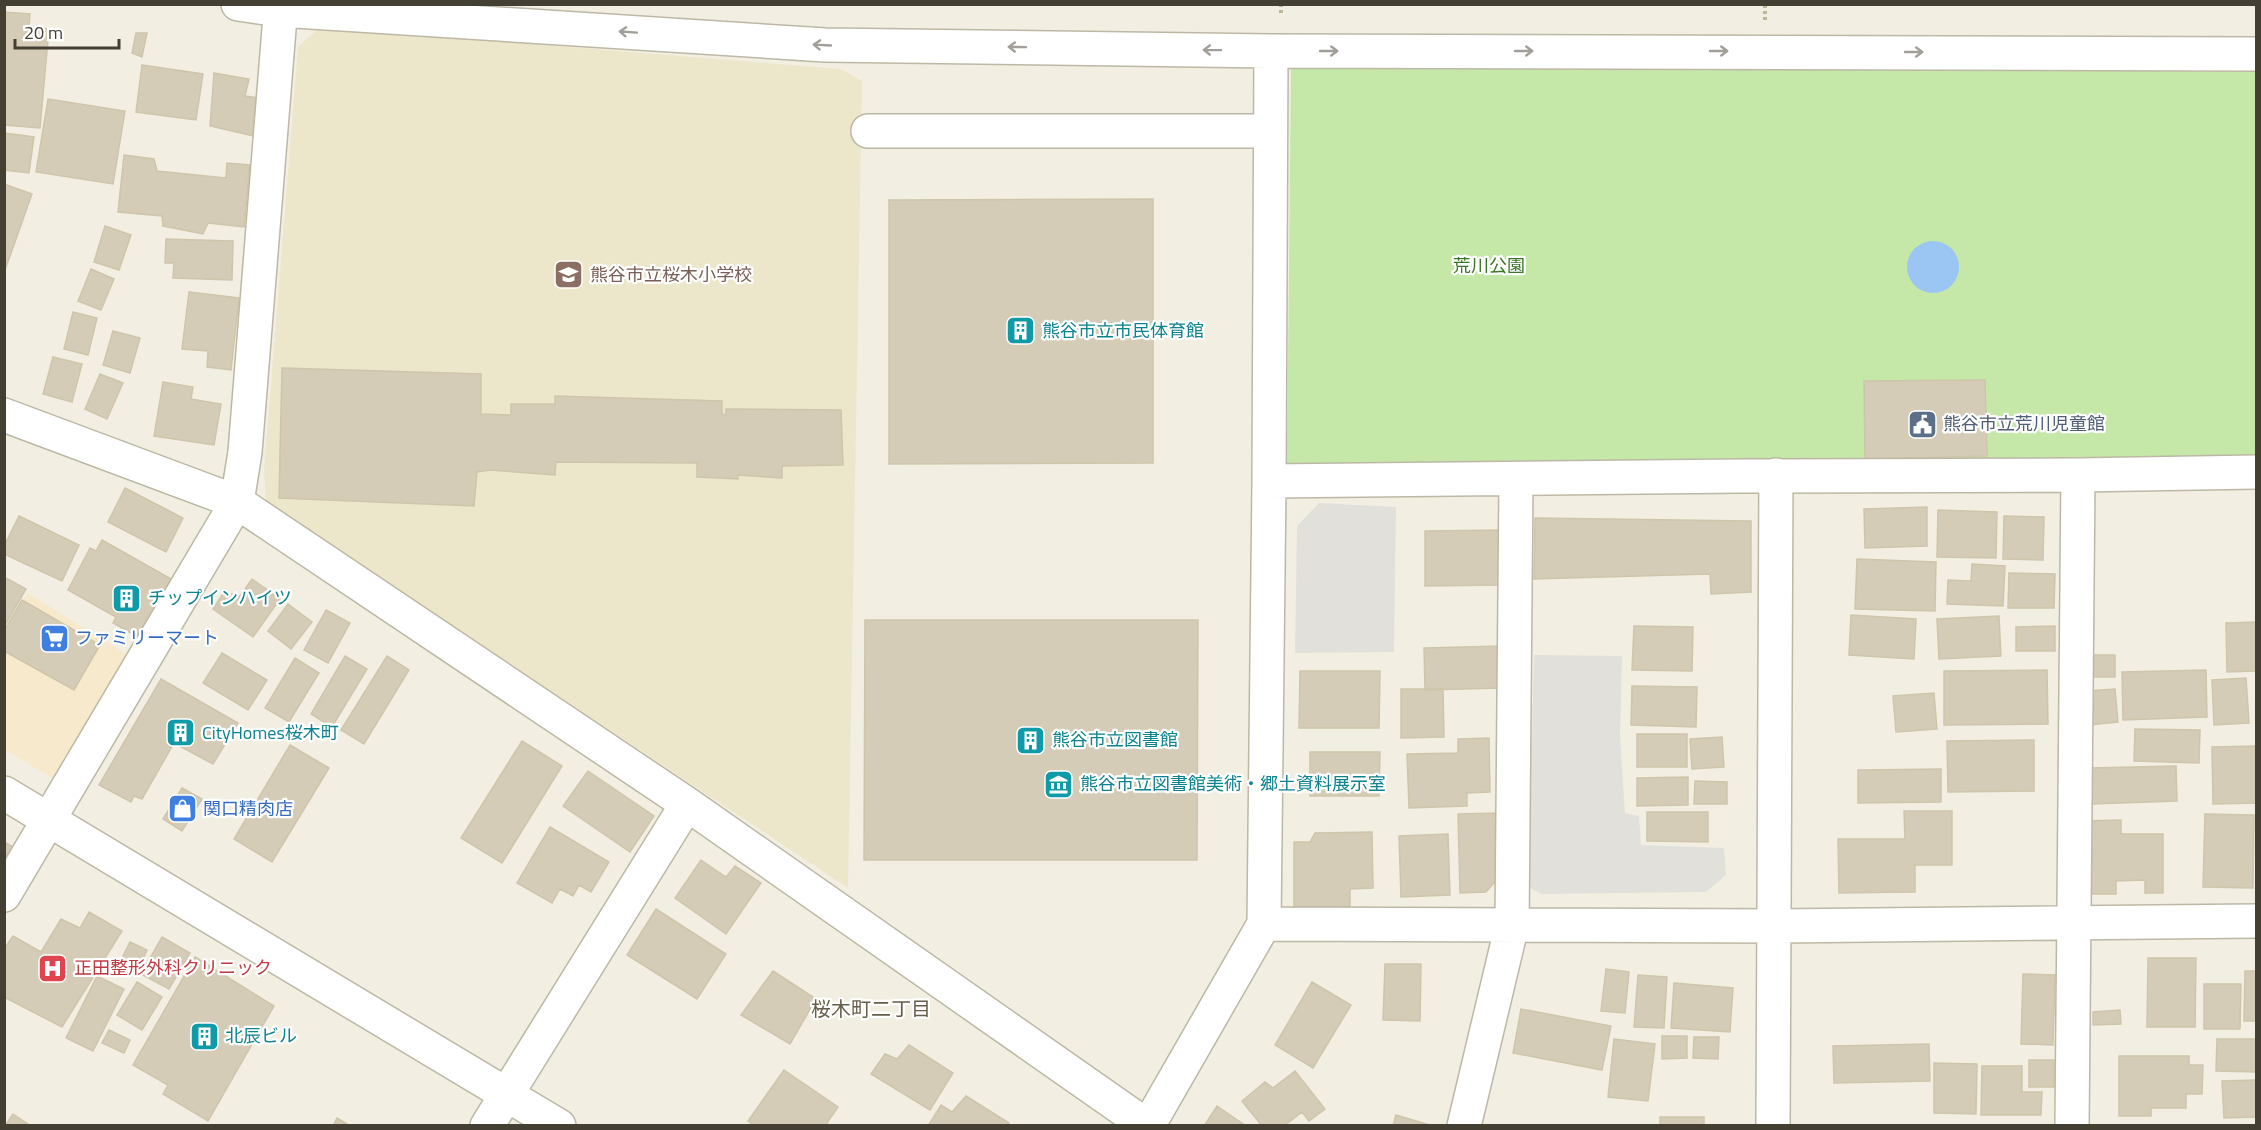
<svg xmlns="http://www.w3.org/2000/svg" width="2261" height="1130" font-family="'Titillium Web','Noto Sans JP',sans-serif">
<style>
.commercial{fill:#f6e9cc}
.education{fill:#ece6cb}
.green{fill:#c5e8a9}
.parking{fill:#e2e0db}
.water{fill:#9bc5f2}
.building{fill:#d4ccb7;stroke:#cfc5ab;stroke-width:1.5}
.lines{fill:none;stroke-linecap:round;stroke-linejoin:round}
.minor-casing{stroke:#bdb8a5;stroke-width:36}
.path{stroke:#c0b696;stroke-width:4;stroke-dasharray:3 3;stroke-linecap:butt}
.minor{stroke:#fff;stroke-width:33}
.oneway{stroke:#a29f99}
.labels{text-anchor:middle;stroke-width:4.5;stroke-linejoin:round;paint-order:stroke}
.park-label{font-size:18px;fill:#3a7625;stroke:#fff}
.education-label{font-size:18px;fill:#785e54;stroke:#fff;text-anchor:start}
.culture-label{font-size:18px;fill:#0d838f;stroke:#fff;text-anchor:start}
.service-label{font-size:18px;fill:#4e5e75;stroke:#fff;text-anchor:start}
.shop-label{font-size:18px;fill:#366cbe;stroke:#fff;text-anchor:start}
.health-label{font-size:18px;fill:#be3a42;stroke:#fff;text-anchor:start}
.neighbourhood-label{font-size:20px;fill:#675e4a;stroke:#fff}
</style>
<rect width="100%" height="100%" fill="#f2efe2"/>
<path class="commercial" d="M28,593L127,655L54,779L5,750V630Z"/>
<path class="education" d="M320,27L841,69L862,81L848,888L266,502L264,470L298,47Z"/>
<path class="green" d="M1291,64L2256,72V459L1287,466Z"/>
<path class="parking" d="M1319,503L1396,507L1394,652L1295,653L1297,526Z
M1534,655L1622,656L1620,737L1625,813L1639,816L1641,845L1724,848L1726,875L1706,892L1542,894L1524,885L1532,736Z"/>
<path class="water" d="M1907 267a26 26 0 1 1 52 0a26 26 0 1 1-52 0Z"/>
<path class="building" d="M4,12L30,14L29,27L49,29L40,128L4,125Z
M136,33H147L142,57L132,53Z
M142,65L203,74L196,120L136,112Z
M214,73L249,79L245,96L260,98L254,136L210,126Z
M48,99L125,111L113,184L36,172Z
M4,133L34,137L29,173L4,170Z
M124,155L154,159L157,171L226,178L227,163L250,165L244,227L208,223L203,234L163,226L162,216L118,212Z
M4,184L32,194L4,273Z
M1153,199V463L889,464V200Z
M105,226L131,235L119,270L94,262Z
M166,239L233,241L232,280L173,278L174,263H165Z
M91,269L114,279L101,310L78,301Z
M189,292L239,298L231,370L207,367L208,351L182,349Z
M73,312L97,318L88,355L64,349Z
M113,331L140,338L130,373L103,365Z
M53,357L82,364L72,402L43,394Z
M282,368L481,374V414L511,415V404H555V396L722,401V414L726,415V409L841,410L843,465L782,466V478L738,475V479L697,477V463L556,462L555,475L490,470L477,472L474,506L279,498Z
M100,374L123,383L107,419L85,409Z
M1985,380L1987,456L1865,459L1864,381Z
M163,382L193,387L191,399L221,404L214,445L154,436Z
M125,488L183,518L166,552L108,522Z
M1927,507V546L1865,548L1864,509Z
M1938,510L1997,512L1996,558L1937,557Z
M19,516L79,545L62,581L4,554V546Z
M2004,516L2044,517L2043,560L2003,559Z
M1535,518L1751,521V592L1711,594L1710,574L1534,579Z
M1502,530V585L1425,586V531Z
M102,540L180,584L147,642L113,623L116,617L68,590L90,548L96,551Z
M1857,559L1936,562L1935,611L1855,609Z
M1972,564L2005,566L2003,606L1947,604L1948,580L1971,581Z
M2009,573L2055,574L2054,608H2008Z
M4,577L26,589L4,627Z
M252,579L280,599L253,637L213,609L224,592L240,596Z
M22,600L100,645L74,690L4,651V631Z
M288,604L312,622L291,649L268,631Z
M326,610L350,623L328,663L304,650Z
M1851,615L1916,619L1914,659L1849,655Z
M1999,616L2001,656L1939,659L1937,619Z
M865,620H1198L1197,860H864Z
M2256,622V671L2227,672L2226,623Z
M1634,626L1693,627L1692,671L1632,670Z
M2055,626V651H2016V627Z
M1502,646V688L1425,690L1424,648Z
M222,653L267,680L248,710L203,683Z
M2087,655H2115V677H2087Z
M345,656L367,669L332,727L311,714Z
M387,656L409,670L364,744L341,730Z
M295,658L319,673L289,722L265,708Z
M2047,670L2048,724L1944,725V671Z
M2206,670L2207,717L2123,720L2122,672Z
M1300,671H1380L1379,728H1299Z
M2246,678L2249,723L2214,725L2212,680Z
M161,679L238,723L213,764L174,743L142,799L134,796L131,802L99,785Z
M1632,686L1697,687L1696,727L1631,725Z
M1401,689H1443L1444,737L1401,738Z
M2115,689L2118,722L2089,725L2086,691Z
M1934,693L1937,729L1896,732L1893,696Z
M2135,729L2200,730L2199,763L2134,761Z
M1637,734H1687V767H1637Z
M1722,737L1724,767L1692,769L1690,739Z
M1489,738L1490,792L1467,793V806L1409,808L1407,754L1458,753V739Z
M2034,740V791L1948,792L1947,741Z
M522,741L562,766L502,863L461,838Z
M290,745L329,768L272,862L234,839Z
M2256,746V803L2213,804L2212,747Z
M1310,752H1380L1379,796H1310Z
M2176,766L2177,801L2092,804L2091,768Z
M1941,769V802L1858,803V770Z
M588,771L654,816L630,852L563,806Z
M1688,777V805L1637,806V778Z
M1695,781L1727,782V804H1694Z
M182,788L202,799L182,831L163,819Z
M1904,811H1952V865H1915V892L1839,893L1838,839H1905Z
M1647,812H1708V842L1647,841Z
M1499,813L1500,876L1486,892L1460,893L1458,814Z
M2205,814L2254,815L2253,888L2203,887Z
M2121,820V834H2163V893H2145V880L2116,881V894H2082V821Z
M550,827L609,862L591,892L579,885L573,896L560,889L552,903L517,883Z
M1372,832L1373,888L1350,889V907L1294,908V842H1310L1315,833Z
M1448,834L1450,895L1401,897L1399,836Z
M4,842L15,848L4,865Z
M701,860L726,877L735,866L761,883L726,934L675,898Z
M656,909L726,954L697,999L627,955Z
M89,912L122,931L62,1027L4,997V949L13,936L41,952L61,919L80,928Z
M162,937L190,953L169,989L141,974Z
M130,942L147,950L138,970L120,962Z
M195,957L274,1006L208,1121L163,1094L168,1085L133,1065Z
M2148,958H2196L2195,1027H2147Z
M1385,964H1421L1420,1021L1383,1020Z
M1606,969L1629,972L1625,1013L1601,1011Z
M773,971L816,999L790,1044L741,1015Z
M2245,971H2256V1021H2244Z
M2023,974L2055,975L2053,1045L2021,1044Z
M1638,975L1667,977L1664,1028L1634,1027Z
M97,976L124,989L93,1051L66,1038Z
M137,982L162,997L142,1030L117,1015Z
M1312,982L1351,1005L1313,1068L1275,1045Z
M1674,983L1733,988L1730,1032L1671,1028Z
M2204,984H2241L2240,1029H2204Z
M1521,1009L1611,1026L1602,1070L1513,1053Z
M2120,1010L2121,1024L2093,1025V1012Z
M109,1030L130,1040L124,1053L102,1043Z
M1662,1036H1687V1058L1662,1059Z
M1694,1037H1719L1718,1059L1693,1058Z
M1614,1039L1655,1044L1648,1101L1608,1097Z
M2217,1039H2256V1072L2216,1071Z
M1929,1044L1930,1081L1834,1083L1833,1046Z
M909,1045L953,1073L930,1110L871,1074L885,1054L897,1059Z
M2119,1056H2189V1065H2203L2202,1094H2186V1108H2151V1116H2119Z
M2029,1060H2054V1087H2029Z
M1934,1063L1977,1064L1976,1114L1934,1113Z
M1982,1066H2022V1092H2042L2041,1115H1981Z
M784,1070L838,1107L825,1126H755L748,1121Z
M1295,1071L1325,1109L1309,1121L1302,1112L1284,1126H1262L1242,1101L1265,1082L1273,1088Z
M2256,1080V1117L2224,1118L2222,1081Z
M966,1096L1009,1123L1007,1126H928L941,1105L952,1112Z
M1217,1106L1246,1126H1204Z
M13,1114L31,1126H5Z
M1396,1115L1433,1126H1393Z
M1660,1117H1704V1126H1660Z
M337,1118L350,1126H333Z"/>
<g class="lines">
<defs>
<path id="minor" d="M238,4L280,10L825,45L1271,51L2256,54
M868,131H1270
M4,415L237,502L687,804L1147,1126
M1269,481L1742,476L2078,475L2256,472
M4,793L559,1126
M4,895L237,502L245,452L281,4
M1264,924L1774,926L2256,921
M487,1126L687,804
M1148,1126L1264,924L1269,481L1271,51
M1464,1126L1512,925L1516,480
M1773,1126L1776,475
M2072,1126L2078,475"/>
</defs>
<use href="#minor" class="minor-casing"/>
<path class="path" d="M1281,4V16
M1765,20V4"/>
<use href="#minor" class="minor"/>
</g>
<defs><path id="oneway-shaft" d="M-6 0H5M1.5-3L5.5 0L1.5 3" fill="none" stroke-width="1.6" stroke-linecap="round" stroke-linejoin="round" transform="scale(1.5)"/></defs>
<g class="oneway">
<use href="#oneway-shaft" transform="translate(628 32) rotate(-176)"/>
<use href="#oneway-shaft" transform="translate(822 45) rotate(-177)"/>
<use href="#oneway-shaft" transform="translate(1017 47) rotate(-179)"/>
<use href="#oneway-shaft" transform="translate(1212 50) rotate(-179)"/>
<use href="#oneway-shaft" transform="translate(1329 51)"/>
<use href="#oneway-shaft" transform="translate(1524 51)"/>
<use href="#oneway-shaft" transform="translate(1719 51)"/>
<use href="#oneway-shaft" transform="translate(1914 52)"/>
</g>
<defs>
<symbol id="school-square" viewBox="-11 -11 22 22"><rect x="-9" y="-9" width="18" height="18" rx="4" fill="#8d6e63" stroke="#fff"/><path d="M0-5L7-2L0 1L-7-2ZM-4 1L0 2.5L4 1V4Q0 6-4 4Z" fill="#fff"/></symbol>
<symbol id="building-square" viewBox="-11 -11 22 22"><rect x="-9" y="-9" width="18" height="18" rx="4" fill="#0f9aa8" stroke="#fff"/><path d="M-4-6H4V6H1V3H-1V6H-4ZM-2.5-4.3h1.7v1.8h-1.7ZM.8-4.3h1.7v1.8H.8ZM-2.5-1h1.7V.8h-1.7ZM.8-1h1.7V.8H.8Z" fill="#fff"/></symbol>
<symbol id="civic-square" viewBox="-11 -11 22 22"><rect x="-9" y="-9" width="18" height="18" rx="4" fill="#5c6f8a" stroke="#fff"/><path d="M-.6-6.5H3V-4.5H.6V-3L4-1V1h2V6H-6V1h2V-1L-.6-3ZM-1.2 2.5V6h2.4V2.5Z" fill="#fff"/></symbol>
<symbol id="supermarket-square" viewBox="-11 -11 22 22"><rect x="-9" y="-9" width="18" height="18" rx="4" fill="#3f7fe0" stroke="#fff"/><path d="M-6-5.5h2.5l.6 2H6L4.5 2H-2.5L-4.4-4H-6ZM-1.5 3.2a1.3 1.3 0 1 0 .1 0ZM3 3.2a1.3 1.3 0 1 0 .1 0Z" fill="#fff"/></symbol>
<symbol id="museum-square" viewBox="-11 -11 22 22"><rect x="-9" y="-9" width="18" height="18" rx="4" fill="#0f9aa8" stroke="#fff"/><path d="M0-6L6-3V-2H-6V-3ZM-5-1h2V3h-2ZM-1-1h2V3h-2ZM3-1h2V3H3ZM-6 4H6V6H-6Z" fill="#fff"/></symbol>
<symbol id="shop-square" viewBox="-11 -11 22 22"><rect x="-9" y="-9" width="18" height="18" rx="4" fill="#3f7fe0" stroke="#fff"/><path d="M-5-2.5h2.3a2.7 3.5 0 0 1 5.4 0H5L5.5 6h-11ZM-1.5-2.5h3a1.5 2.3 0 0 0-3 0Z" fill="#fff"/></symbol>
<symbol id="hospital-square" viewBox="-11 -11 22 22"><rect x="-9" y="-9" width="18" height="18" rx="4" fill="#e0444e" stroke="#fff"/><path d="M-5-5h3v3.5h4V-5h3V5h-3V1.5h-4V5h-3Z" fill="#fff"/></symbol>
</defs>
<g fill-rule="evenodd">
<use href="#school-square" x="552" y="258" width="33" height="33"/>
<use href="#building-square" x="1004" y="314" width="33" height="33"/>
<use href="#civic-square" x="1906" y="408" width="33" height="33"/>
<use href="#building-square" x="110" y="582" width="33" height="33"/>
<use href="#supermarket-square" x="38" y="622" width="33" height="33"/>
<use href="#building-square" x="164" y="716" width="33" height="33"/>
<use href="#building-square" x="1014" y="724" width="33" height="33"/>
<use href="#museum-square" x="1042" y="768" width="33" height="33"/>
<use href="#shop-square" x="166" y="792" width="33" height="33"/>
<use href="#hospital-square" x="36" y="952" width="33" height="33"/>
<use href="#building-square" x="188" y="1020" width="33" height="33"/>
</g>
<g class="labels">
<g class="park-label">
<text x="1489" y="272">荒川公園</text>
</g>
<g class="education-label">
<text x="590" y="281">熊谷市立桜木小学校</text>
</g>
<g class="culture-label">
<text x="1042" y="337">熊谷市立市民体育館</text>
<text x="148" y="604">チップインハイツ</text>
<text x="202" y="739">CityHomes桜木町</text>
<text x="1052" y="746">熊谷市立図書館</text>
<text x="1080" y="790">熊谷市立図書館美術・郷土資料展示室</text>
<text x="225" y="1042">北辰ビル</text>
</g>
<g class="service-label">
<text x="1943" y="430">熊谷市立荒川児童館</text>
</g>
<g class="shop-label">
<text x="75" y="644">ファミリーマート</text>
<text x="203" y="815">関口精肉店</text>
</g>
<g class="health-label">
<text x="74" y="974">正田整形外科クリニック</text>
</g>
<g class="neighbourhood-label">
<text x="871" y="1016">桜木町二丁目</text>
</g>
</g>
<rect width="2261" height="1130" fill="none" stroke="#443f33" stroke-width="12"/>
<path d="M15 39v9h104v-9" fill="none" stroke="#443f33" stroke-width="3"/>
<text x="24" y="39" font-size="18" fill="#443f33" stroke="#ffffff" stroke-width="4.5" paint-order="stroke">20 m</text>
</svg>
